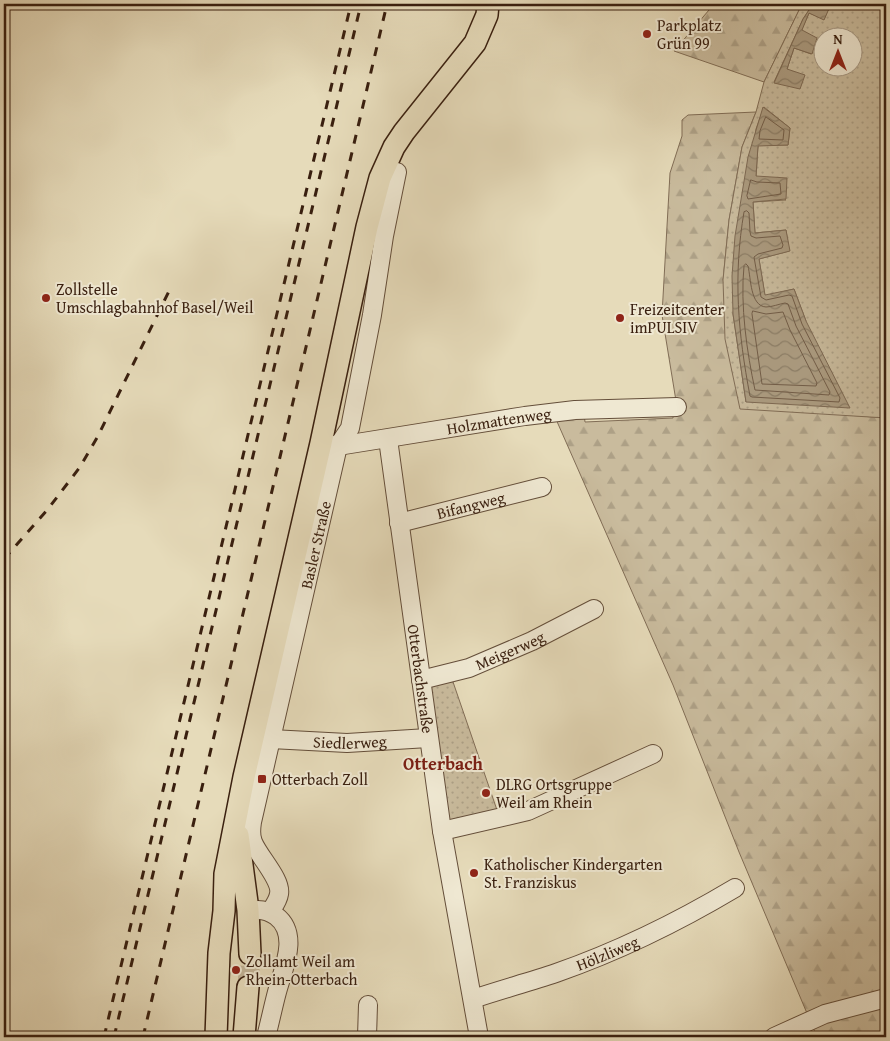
<svg xmlns="http://www.w3.org/2000/svg" width="890" height="1041" font-family="'Gentium Book Plus',serif">
<style>
.forest{fill:url(#forest-firs);stroke:#816d56}
.park{fill:url(#park-dots);stroke:#816d56;fill-rule:evenodd}
.water{fill:url(#water-waves);stroke:#7d6953}
.lines{fill:none;stroke-linecap:round;stroke-linejoin:round}
.shore{stroke:#725d48;stroke-width:1}
.major-tunnel{stroke:#c3b598;stroke-width:21;stroke-dasharray:21 11;stroke-linecap:butt}
.minor-casing{stroke:#644e3a;stroke-width:20}
.major-casing{stroke:#391f0f;stroke-width:24}
.minor{stroke:#efe8d2;stroke-width:18}
.major{stroke:#e6dbba;stroke-width:21}
.rail{stroke:#391f0f;stroke-width:3;stroke-dasharray:9 9;stroke-linecap:butt}
.poi-dot{fill:#8f2418;stroke:#efe8d2;stroke-width:2}
.labels{text-anchor:middle;stroke-width:4;stroke-linejoin:round;paint-order:stroke}
.poi-label{font-size:16px;fill:#391f0f;stroke:#efe8d2;text-anchor:start}
.street-label{font-size:16px;fill:#391f0f;stroke:#efe8d2}
.neighbourhood-label{font-size:18px;font-weight:bold;fill:#7a1f14;stroke:#efe8d2}
</style>
<defs>
<pattern id="forest-firs" width="22" height="20" patternUnits="userSpaceOnUse" patternTransform="scale(1.25)"><rect width="22" height="20" fill="#c9bb9d"/><path d="M5 1l3.5 6h-7zM16 11l3.5 6h-7z" fill="#ada086"/></pattern>
<pattern id="park-dots" width="8" height="8" patternUnits="userSpaceOnUse" patternTransform="scale(1.25)"><rect width="8" height="8" fill="#c9bb9d"/><path d="M2 2h.1M6 6h.1" fill="none" stroke="#ada086" stroke-width="1.8" stroke-linecap="round"/></pattern>
<pattern id="water-waves" width="16" height="10" patternUnits="userSpaceOnUse" patternTransform="scale(1.25)"><rect width="16" height="10" fill="#ab9b80"/><path d="M0 5q4-4 8 0t8 0" fill="none" stroke="#8c7e67"/></pattern>
</defs>
<rect width="100%" height="100%" fill="#e6dbba"/>
<filter id="stains"><feTurbulence type="fractalNoise" baseFrequency=".004" numOctaves="4"/><feColorMatrix values="0 0 0 0 .2 0 0 0 0 .09 0 0 0 0 .02 0 0 0 .5 -.17"/></filter>
<radialGradient id="worn" r=".72"><stop offset=".6" stop-color="#630" stop-opacity="0"/><stop offset="1" stop-color="#630" stop-opacity=".3"/></radialGradient>
<path class="forest" d="M713,4H802L764,82L674,51L709,10Z
M756,112L742,147L729,220L723,280L822,413L886,418V1037H817L739,852L673,685L555,417L584,414L585,422L673,418V407H677L662,315L670,173L682,136V120L688,115Z"/>
<path class="park" d="M802,4H813L803,19L774,82L787,69L794,48L811,54L801,31L809,13L824,19L831,4H886V418L740,409L725,339L723,280L729,220L742,147L756,112L764,82ZM822,38H852V68H822ZM764,107L790,128L788,145H758L756,177L786,200L753,202L755,233L786,230L789,251L759,259L765,296L794,289L806,321L746,402L733,314L756,129Z
M452,679L498,813L450,824L428,689L433,684Z"/>
<path class="water" d="M813,4H831L824,20L809,13L802,30L817,38L812,54L794,48L787,69L805,75L800,89L774,83L803,19Z
M763,107L790,128L788,145L758,146L756,176L787,178L786,199L753,202L755,233L786,230L790,251L759,259L765,295L794,289L806,321L850,408L746,402L733,314L732,276L735,236L748,157Z"/>
<g class="lines">
<path class="shore" d="M766,117L784,130L783,140L759,139L760,131Z
M751,180L757,182L780,183L781,194L748,199L747,196Z
M747,211L749,213L750,232L751,236L756,238L780,236L783,245L782,248L758,254L754,257L761,297L766,300L789,295L792,296L802,324L840,398L839,402L752,397L750,396C738,333 733,276 744,212Z
M746,264L748,266C751,278 750,306 766,307C772,307 779,304 785,303L788,304L796,326L830,392L829,395L755,390C747,353 740,305 744,266Z
M753,311L766,314L783,312L790,330L817,383L816,386L762,384L752,314Z"/>
<path class="major-tunnel" d="M248,987L250,954"/>
<defs>
<g id="minor">
<path id="s1" d="M388,439L442,831L479,1037"/>
<path id="s2" d="M333,445L338,446L525,416L575,410L677,407"/>
<path id="s3" d="M399,523L542,487"/>
<path id="s4" d="M421,680L469,668L532,641L594,609"/>
<path id="s5" d="M271,739L347,743L428,738"/>
<path d="M442,831L528,811L653,754"/>
<path d="M258,910C265,910 270,912 276,916C300,934 283,969 277,992C273,1007 270,1022 266,1037"/>
<path id="s6" d="M270,912C273,907 278,901 279,894C282,880 259,857 253,842C250,835 251,829 252,822L338,446L350,428L372,315L384,236L397,172"/>
<path id="s7" d="M473,999C500,990 529,982 556,973C619,951 678,922 735,888"/>
<path d="M367,1037L368,1005"/>
<path d="M774,1037L825,1014L886,998"/>
</g>
<path id="major" d="M238,835L248,910L250,954
M216,1037L219,953L224,911L225,874L244,777L321,443L367,227L380,178L394,147L404,132L475,43L487,15L488,4
M244,1037L248,987"/>
</defs>
<use href="#minor" class="minor-casing"/>
<use href="#major" class="major-casing"/>
<use href="#minor" class="minor"/>
<use href="#major" class="major"/>
<path class="rail" d="M4,559L48,509L80,467L98,436L171,287
M104,1037L351,4
M114,1037L361,4
M143,1037L387,4"/>
</g>
<g class="poi-dot">
<circle cx="647" cy="34" r="5"/>
<circle cx="46" cy="298" r="5"/>
<circle cx="620" cy="318" r="5"/>
<rect x="257" y="774" width="10" height="10" rx="2.5"/>
<circle cx="486" cy="793" r="5"/>
<circle cx="474" cy="873" r="5"/>
<circle cx="236" cy="970" r="5"/>
</g>
<g class="labels">
<g class="poi-label">
<text x="657" y="31">Parkplatz<tspan x="657" dy="18">Grün 99</tspan></text>
<text x="56" y="295">Zollstelle<tspan x="56" dy="18">Umschlagbahnhof Basel/Weil</tspan></text>
<text x="630" y="315">Freizeitcenter<tspan x="630" dy="18">imPULSIV</tspan></text>
<text x="272" y="785">Otterbach Zoll</text>
<text x="496" y="790">DLRG Ortsgruppe<tspan x="496" dy="18">Weil am Rhein</tspan></text>
<text x="484" y="870">Katholischer Kindergarten<tspan x="484" dy="18">St. Franziskus</tspan></text>
<text x="246" y="967">Zollamt Weil am<tspan x="246" dy="18">Rhein-Otterbach</tspan></text>
</g>
<g class="street-label">
<text dy="6" stroke="none"><textPath href="#s2" startOffset="168">Holzmattenweg</textPath></text>
<text dy="6" stroke="none"><textPath href="#s3" startOffset="74">Bifangweg</textPath></text>
<text dy="6" stroke="none"><textPath href="#s6" startOffset="384">Basler Straße</textPath></text>
<text dy="6" stroke="none"><textPath href="#s4" startOffset="94">Meigerweg</textPath></text>
<text dy="6" stroke="none"><textPath href="#s1" startOffset="242">Otterbachstraße</textPath></text>
<text dy="6" stroke="none"><textPath href="#s5" startOffset="79">Siedlerweg</textPath></text>
<text dy="6" stroke="none"><textPath href="#s7" startOffset="142">Hölzliweg</textPath></text>
</g>
<g class="neighbourhood-label">
<text x="443" y="770">Otterbach</text>
</g>
</g>
<rect width="890" height="1041" fill="none" stroke="#e6dbba" stroke-width="20"/>
<rect x="5" y="5" width="880" height="1031" fill="none" stroke="#391f0f" stroke-width="2.5"/>
<rect x="10" y="10" width="870" height="1021" fill="none" stroke="#391f0f"/>
<g transform="translate(838 52)"><circle r="24" fill="#efe8d2" stroke="#a69884"/>
<path d="M0-4L9 19L0 12L-9 19Z" fill="#8f2418"/>
<text y="-8" font-size="14" font-weight="bold" text-anchor="middle" fill="#391f0f">N</text>
</g>
<rect width="100%" height="100%" filter="url(#stains)"/>
<rect width="100%" height="100%" fill="url(#worn)"/>
</svg>
